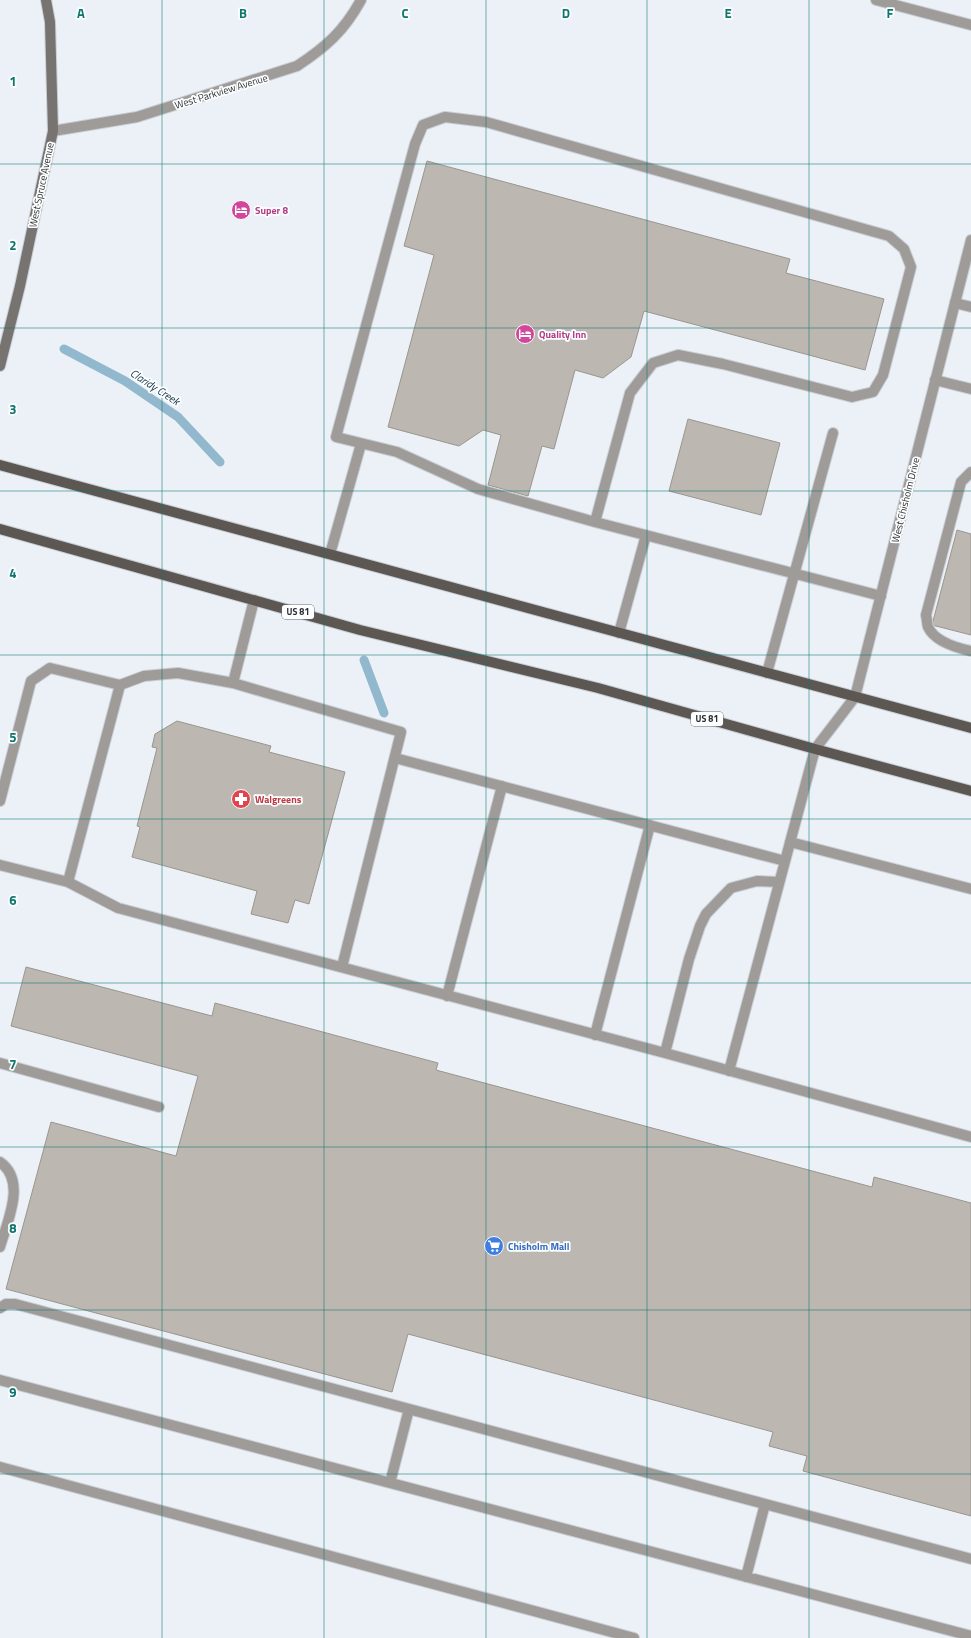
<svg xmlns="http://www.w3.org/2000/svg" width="971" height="1638" font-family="'Titillium Web',sans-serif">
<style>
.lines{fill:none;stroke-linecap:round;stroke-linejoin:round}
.stream{stroke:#92b8cd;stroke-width:9}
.building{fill:#bcb7b1;stroke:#9a968f}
.lane-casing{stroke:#c9ced3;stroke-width:12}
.street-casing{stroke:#c9ced3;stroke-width:12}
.secondary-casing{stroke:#c9ced3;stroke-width:12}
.primary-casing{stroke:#c9ced3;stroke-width:12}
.lane{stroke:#9e9b99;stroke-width:10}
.street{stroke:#9e9b99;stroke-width:10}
.secondary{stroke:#777370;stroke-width:10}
.primary{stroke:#5c5753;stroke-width:10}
.grid{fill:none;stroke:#0f766e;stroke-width:1;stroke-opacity:0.55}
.labels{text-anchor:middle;stroke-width:3.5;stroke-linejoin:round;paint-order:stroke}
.shield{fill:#fcfeff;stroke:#6a6c6f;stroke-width:1}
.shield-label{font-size:9px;font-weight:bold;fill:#2c2e31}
.street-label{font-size:10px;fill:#2c2e31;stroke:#fcfeff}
.hotel-label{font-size:10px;font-weight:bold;fill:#b23c85;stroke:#fcfeff;text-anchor:start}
.health-label{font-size:10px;font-weight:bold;fill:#be3a42;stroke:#fcfeff;text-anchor:start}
.shop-label{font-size:10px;font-weight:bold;fill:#366cbe;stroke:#fcfeff;text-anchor:start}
.water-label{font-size:11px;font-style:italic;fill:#103242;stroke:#fcfeff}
.grid-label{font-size:13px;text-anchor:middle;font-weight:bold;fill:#0f766e;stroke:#fcfeff;stroke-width:3.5;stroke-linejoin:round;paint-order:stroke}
</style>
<rect width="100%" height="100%" fill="#ebf1f7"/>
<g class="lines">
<path class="stream" d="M64,349L125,381L178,417L220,462
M364,660L384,713"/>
</g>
<path class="building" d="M427,161L790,259L786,273L884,299L865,370L644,311L631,357L603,378L575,370L554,449L542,446L528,496L488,485L501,435L483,430L459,446L388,427L434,255L404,246Z
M688,419L780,443L761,515L669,491Z
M957,530L971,534V635L932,625Z
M177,721L271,746L269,752L345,772L309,904L295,900L288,923L251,914L257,891L132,857L140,827L137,826L157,748L152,747L155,734Z
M26,967L212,1016L215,1003L438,1063L436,1070L872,1187L874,1177L971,1203V1516L803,1471L807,1456L769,1446L773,1432L408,1334L392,1392L6,1289L51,1122L176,1156L198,1076L11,1026Z"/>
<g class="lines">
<defs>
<path id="lane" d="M955,303L971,307
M935,380L971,389
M971,472L961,482L926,615C927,619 927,624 928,627C935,642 957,648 971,651
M595,522L478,489L397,452L336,437L415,144L423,125L445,117L486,122L889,236L904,249L911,267L883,375L873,392L852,397L723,364L678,355L653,363L630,393L595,522L881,596
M330,554L361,444
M619,633L646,535
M767,673L833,433
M233,683L401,732L342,967
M395,758L785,861
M0,801L31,681L50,668L120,685L144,676L178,673L233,683L254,600
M790,842L971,889
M0,865L68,882L118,908L665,1053L971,1137
M68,882L120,685
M447,996L502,786
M595,1035L650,825
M665,1053L689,959L700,926L706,914L731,888L757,881L779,882
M0,1063L159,1107
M729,1071L815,749
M0,1162C27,1181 7,1222 0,1247
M0,1308L6,1304H15L971,1559
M0,1380L971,1636
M0,1467L634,1638
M390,1483L409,1409
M746,1577L765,1504"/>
<path id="street" d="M876,0L971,25
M53,131L137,117L297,66C326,47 344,31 361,0
M815,749L855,697L971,240"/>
<path id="secondary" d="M0,366L20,286L53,131L50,22L46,0"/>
<path id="primary" d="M0,465L971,728
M0,529L360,630L598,688L815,749L971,791"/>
</defs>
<use href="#lane" class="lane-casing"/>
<use href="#street" class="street-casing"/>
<use href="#secondary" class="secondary-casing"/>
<use href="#primary" class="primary-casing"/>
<use href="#lane" class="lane"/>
<use href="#street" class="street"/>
<use href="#secondary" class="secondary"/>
<use href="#primary" class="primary"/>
</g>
<path class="grid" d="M162,0V1638M324,0V1638M486,0V1638M647,0V1638M809,0V1638M0,164H971M0,328H971M0,491H971M0,655H971M0,819H971M0,983H971M0,1147H971M0,1310H971M0,1474H971"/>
<defs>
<symbol id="hotel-disc" viewBox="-11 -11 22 22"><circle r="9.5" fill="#d1479c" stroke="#fcfeff"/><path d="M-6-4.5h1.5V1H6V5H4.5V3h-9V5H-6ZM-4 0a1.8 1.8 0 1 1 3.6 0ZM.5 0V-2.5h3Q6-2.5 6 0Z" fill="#fff"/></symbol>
<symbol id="pharmacy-disc" viewBox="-11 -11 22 22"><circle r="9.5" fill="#e0444e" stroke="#fcfeff"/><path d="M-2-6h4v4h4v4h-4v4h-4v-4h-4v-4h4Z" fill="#fff"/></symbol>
<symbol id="supermarket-disc" viewBox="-11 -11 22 22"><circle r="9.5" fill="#3f7fe0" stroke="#fcfeff"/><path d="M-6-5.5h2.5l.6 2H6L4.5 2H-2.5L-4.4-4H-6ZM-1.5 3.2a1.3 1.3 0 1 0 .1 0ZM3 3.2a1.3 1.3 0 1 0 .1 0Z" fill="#fff"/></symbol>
</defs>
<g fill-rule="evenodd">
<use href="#hotel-disc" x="230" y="199" width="22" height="22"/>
<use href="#hotel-disc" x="514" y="323" width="22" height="22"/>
<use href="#pharmacy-disc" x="230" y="788" width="22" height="22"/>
<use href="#supermarket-disc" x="483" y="1235" width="22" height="22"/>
</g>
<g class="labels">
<g class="shield">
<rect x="282" y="605" width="32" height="14" rx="3"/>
<rect x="691" y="712" width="32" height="14" rx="3"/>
</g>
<g class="shield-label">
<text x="298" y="615">US 81</text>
<text x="707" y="722">US 81</text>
</g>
<g class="street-label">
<text transform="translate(221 91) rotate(-17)" y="4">West Parkview Avenue</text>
<text transform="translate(41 185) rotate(-78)" y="4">West Spruce Avenue</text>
<text transform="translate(905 500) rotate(-76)" y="4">West Chisholm Drive</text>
</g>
<g class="hotel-label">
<text x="255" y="214">Super 8</text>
<text x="539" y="338">Quality Inn</text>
</g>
<g class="health-label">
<text x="255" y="803">Walgreens</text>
</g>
<g class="shop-label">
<text x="508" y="1250">Chisholm Mall</text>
</g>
<g class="water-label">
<text transform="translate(155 387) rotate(33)" y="4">Claridy Creek</text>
</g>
</g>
<g class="grid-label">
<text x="81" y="18">A</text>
<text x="243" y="18">B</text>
<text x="405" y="18">C</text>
<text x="566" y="18">D</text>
<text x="728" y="18">E</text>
<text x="890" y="18">F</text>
<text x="13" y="86">1</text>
<text x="13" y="250">2</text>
<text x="13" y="414">3</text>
<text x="13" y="578">4</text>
<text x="13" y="742">5</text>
<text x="13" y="905">6</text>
<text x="13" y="1069">7</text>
<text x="13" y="1233">8</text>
<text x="13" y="1397">9</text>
</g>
</svg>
